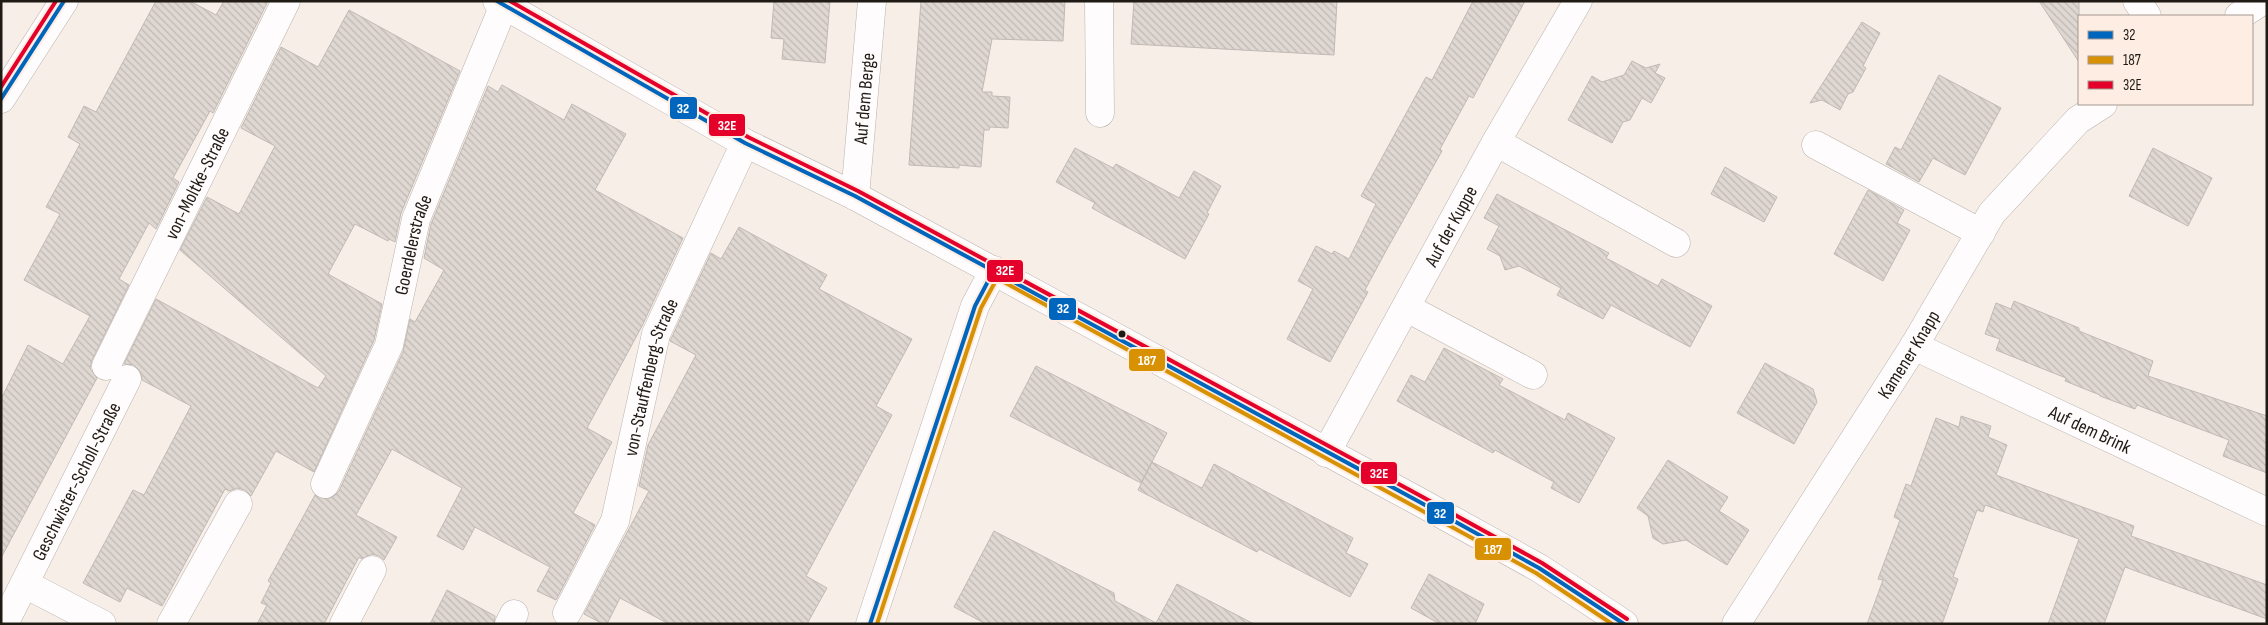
<svg xmlns="http://www.w3.org/2000/svg" width="2268" height="625" font-family="'Sofia Sans Condensed',sans-serif">
<style>
.building{fill:url(#building-back-hatch);stroke:#c1b9b4}
.lines{fill:none;stroke-linecap:round;stroke-linejoin:round}
.minor-casing{stroke:#b9b2ad;stroke-width:29}
.minor{stroke:#fefcfc;stroke-width:28}
.bus-1-casing{stroke:#fdede2;stroke-width:8}
.bus-2-casing{stroke:#fdede2;stroke-width:8}
.bus-3-casing{stroke:#fdede2;stroke-width:8}
.bus-1{stroke:#0065bd;stroke-width:4}
.bus-2{stroke:#d79103;stroke-width:4}
.bus-3{stroke:#e4002b;stroke-width:4}
.bus-dot{fill:#201a15;stroke:#fdede2;stroke-width:2}
.labels{text-anchor:middle;stroke-width:4;stroke-linejoin:round;paint-order:stroke}
.street-label{font-size:19px;fill:#201a15;stroke:#fdede2}
.line-badge{stroke:#fdede2;stroke-width:2}
.badge-label{font-size:14px;text-anchor:middle;font-weight:bold;fill:#fff}
</style>
<defs>
<pattern id="building-back-hatch" width="6" height="6" patternUnits="userSpaceOnUse" patternTransform="scale(1.25)"><rect width="6" height="6" fill="#dfd7d2"/><path d="M-1 5l2 2M0 0l6 6M5-1l2 2" fill="none" stroke="#bfb8b3"/></pattern>
</defs>
<rect width="100%" height="100%" fill="#f7eee8"/>
<path class="building" d="M156,1H190L216,15L224,1H268L213,113L210,111L173,178L179,182L156,229L149,223L119,279L129,285L92,360L90,368L97,378L1,558V399L28,345L63,364L90,316L24,280L60,214L46,207L80,144L68,137L84,106L96,112Z
M774,1H830L825,63L782,59L784,39L771,38Z
M921,1H1065L1063,41L992,39L982,92H992V96L1010,97L1008,128L990,127L989,130H984L981,167L959,165V168L909,165Z
M1134,1H1337L1334,55L1131,44Z
M1473,1H1525L1473,98L1469,96L1440,149L1442,151L1387,249L1365,290L1368,292L1330,362L1287,339L1313,289L1298,281L1316,246L1332,254L1334,251L1349,259L1376,204L1361,196L1426,77L1432,80Z
M2039,1H2079V62Z
M349,10L460,71L401,213L395,242L389,239L388,241L355,224L328,274L382,304L374,340L314,472L276,451L251,496L245,490L237,488L229,491L225,489L162,606L127,588L120,602L83,583L133,490L144,495L191,406L142,380L140,371L134,365L124,364L156,299L318,388L326,376L180,250L207,197L239,214L275,146L241,128L281,47L318,67Z
M1862,22L1880,33L1863,66L1866,68L1853,92L1848,94L1840,110L1822,100L1810,103Z
M1632,61L1646,68L1660,64L1655,73L1665,78L1651,103L1642,98L1630,120L1623,122L1612,143L1568,120L1592,76L1602,82L1624,75Z
M1939,75L2001,108L1965,175L1933,158L1919,182L1886,164L1895,147L1901,150Z
M502,85L564,120L572,104L626,134L595,190L683,238L642,326L587,428L612,442L573,513L595,525L556,600L537,591L550,567L475,527L463,550L437,536L462,488L392,449L356,515L397,537L384,560L379,556L372,554L362,559L359,557L324,624H257L267,605L261,603L271,583L268,581L315,495L327,499L334,496L339,491L403,352L410,319L415,322L444,270L424,258L431,224L488,86L498,92Z
M1075,148L1113,168L1116,164L1179,198L1194,171L1221,186L1207,213L1209,214L1185,259L1092,208L1095,203L1056,182Z
M2153,148L2212,178L2188,226L2129,196Z
M1725,167L1777,197L1764,222L1711,194Z
M1868,190L1904,210L1897,223L1910,230L1883,281L1834,254Z
M1497,194L1609,253L1606,258L1658,286L1662,279L1712,306L1690,347L1611,305L1603,319L1557,295L1561,288L1519,266L1505,270L1500,256L1487,249L1499,226L1484,218Z
M739,227L827,275L819,289L912,339L876,406L892,415L806,576L827,588L807,624H669L620,598L607,624H603L584,614L649,491L639,486L648,445L696,355L670,341L671,339L711,253L721,259Z
M2014,301L2079,328V331L2153,361L2148,376L2267,416V473L2223,456L2229,440L2137,405L2135,409L2100,396V395L2065,381L2066,378L1996,350L2000,339L1985,334L1996,303L2011,309Z
M1444,348L1503,379L1499,385L1565,420L1568,413L1615,438L1579,503L1551,488L1554,482L1495,450L1493,453L1397,401L1411,375L1425,382Z
M1765,363L1813,389L1817,402L1794,444L1737,413Z
M1036,366L1167,433L1141,483L1010,416Z
M1961,416L1991,426L1988,437L2007,445L1996,475L2134,526L2131,536L2267,585V619L2125,567L2104,624H2048L2079,539L1985,505L1983,512L1977,510L1953,577L1958,579L1942,624H1867L1883,580L1878,579L1900,520L1894,517L1906,484L1911,486L1936,418L1959,427Z
M1668,460L1728,497L1719,511L1749,530L1727,565L1686,540L1663,544L1653,538L1648,516L1637,508Z
M1152,462L1202,488L1214,464L1353,538L1346,553L1368,564L1350,597L1259,549L1257,552L1138,490Z
M994,531L1114,593L1115,601L1156,623L1177,584L1254,624H986L954,607Z
M1429,574L1484,604L1475,624H1440L1411,608Z
M447,590L495,616L494,624H430Z"/>
<g class="lines">
<defs>
<g id="minor">
<path d="M497,1L745,143L855,196L1416,500L1539,568L1624,624"/>
<path d="M1099,1L1100,113"/>
<path d="M2137,1L2147,16"/>
<path d="M2239,16L2262,1"/>
<path d="M1,99L64,1"/>
<path d="M1496,142L1676,243"/>
<path d="M1816,145L1981,233"/>
<path id="s1" d="M855,196L872,1"/>
<path d="M1407,308L1533,375"/>
<path id="s2" d="M1914,346L2267,512"/>
<path id="s3" d="M106,366L286,1"/>
<path id="s4" d="M1326,453L1496,142L1578,1"/>
<path id="s5" d="M325,484L389,345L416,219L504,5"/>
<path d="M25,584L102,624"/>
<path id="s6" d="M567,613L615,521L656,334L745,143"/>
<path id="s7" d="M4,624L127,379"/>
<path d="M171,624L238,504"/>
<path d="M344,624L372,570"/>
<path d="M509,624L514,614"/>
<path d="M870,624L975,306L994,270"/>
<path id="s8" d="M1736,624L1914,346L1992,213L2078,120L2103,104"/>
</g>
</defs>
<use href="#minor" class="minor-casing"/>
<use href="#minor" class="minor"/>
<defs>
<path id="bus-1" d="M497,1L745,143L855,196L1416,500L1539,568L1624,624
M1,99L64,1
M870,624L975,306L994,270"/>
<path id="bus-2" d="M991,275L1536,573L1612,624
M877,624L981,308L1000,273"/>
<path id="bus-3" d="M510,1L748,137L858,191L1419,495L1542,563L1627,619
M1,87L56,1"/>
</defs>
<use href="#bus-1" class="bus-1-casing"/>
<use href="#bus-2" class="bus-2-casing"/>
<use href="#bus-3" class="bus-3-casing"/>
<use href="#bus-1" class="bus-1"/>
<use href="#bus-2" class="bus-2"/>
<use href="#bus-3" class="bus-3"/>
</g>
<circle class="bus-dot" cx="1122" cy="334" r="4.5"/>
<g class="labels">
<g class="street-label">
<text dy="7" stroke="none"><textPath href="#s1" startOffset="98">Auf dem Berge</textPath></text>
<text dy="7" stroke="none"><textPath href="#s3" startOffset="204">von-Moltke-Straße</textPath></text>
<text dy="7" stroke="none"><textPath href="#s4" startOffset="259">Auf der Kuppe</textPath></text>
<text dy="7" stroke="none"><textPath href="#s5" startOffset="256">Goerdelerstraße</textPath></text>
<text dy="7" stroke="none"><textPath href="#s8" startOffset="320">Kamener Knapp</textPath></text>
<text dy="7" stroke="none"><textPath href="#s6" startOffset="252">von-Stauffenberg-Straße</textPath></text>
<text dy="7" stroke="none"><textPath href="#s2" startOffset="195">Auf dem Brink</textPath></text>
<text dy="7" stroke="none"><textPath href="#s7" startOffset="160">Geschwister-Scholl-Straße</textPath></text>
</g>
</g>
<g class="line-badge">
<rect x="669" y="96" width="29" height="24" rx="5" fill="#0065bd"/>
<rect x="708" y="113" width="38" height="24" rx="5" fill="#e4002b"/>
<rect x="986" y="259" width="38" height="24" rx="5" fill="#e4002b"/>
<rect x="1048" y="297" width="29" height="24" rx="5" fill="#0065bd"/>
<rect x="1128" y="348" width="38" height="24" rx="5" fill="#d79103"/>
<rect x="1360" y="461" width="38" height="24" rx="5" fill="#e4002b"/>
<rect x="1426" y="501" width="29" height="24" rx="5" fill="#0065bd"/>
<rect x="1474" y="537" width="38" height="24" rx="5" fill="#d79103"/>
</g>
<g class="badge-label">
<text x="683" y="113">32</text>
<text x="727" y="130">32E</text>
<text x="1005" y="275">32E</text>
<text x="1063" y="313">32</text>
<text x="1147" y="365">187</text>
<text x="1379" y="478">32E</text>
<text x="1440" y="518">32</text>
<text x="1493" y="554">187</text>
</g>
<rect width="2268" height="625" fill="none" stroke="#201a15" stroke-width="5"/>
<rect x="2078" y="15" width="175" height="90" fill="#fdede2" stroke="#a59990"/>
<rect x="2088" y="31" width="25" height="8" fill="#0065bd" stroke="#a59990"/>
<text x="2123" y="40" font-size="15" fill="#201a15">32</text>
<rect x="2088" y="56" width="25" height="8" fill="#d79103" stroke="#a59990"/>
<text x="2123" y="65" font-size="15" fill="#201a15">187</text>
<rect x="2088" y="81" width="25" height="8" fill="#e4002b" stroke="#a59990"/>
<text x="2123" y="90" font-size="15" fill="#201a15">32E</text>
</svg>
